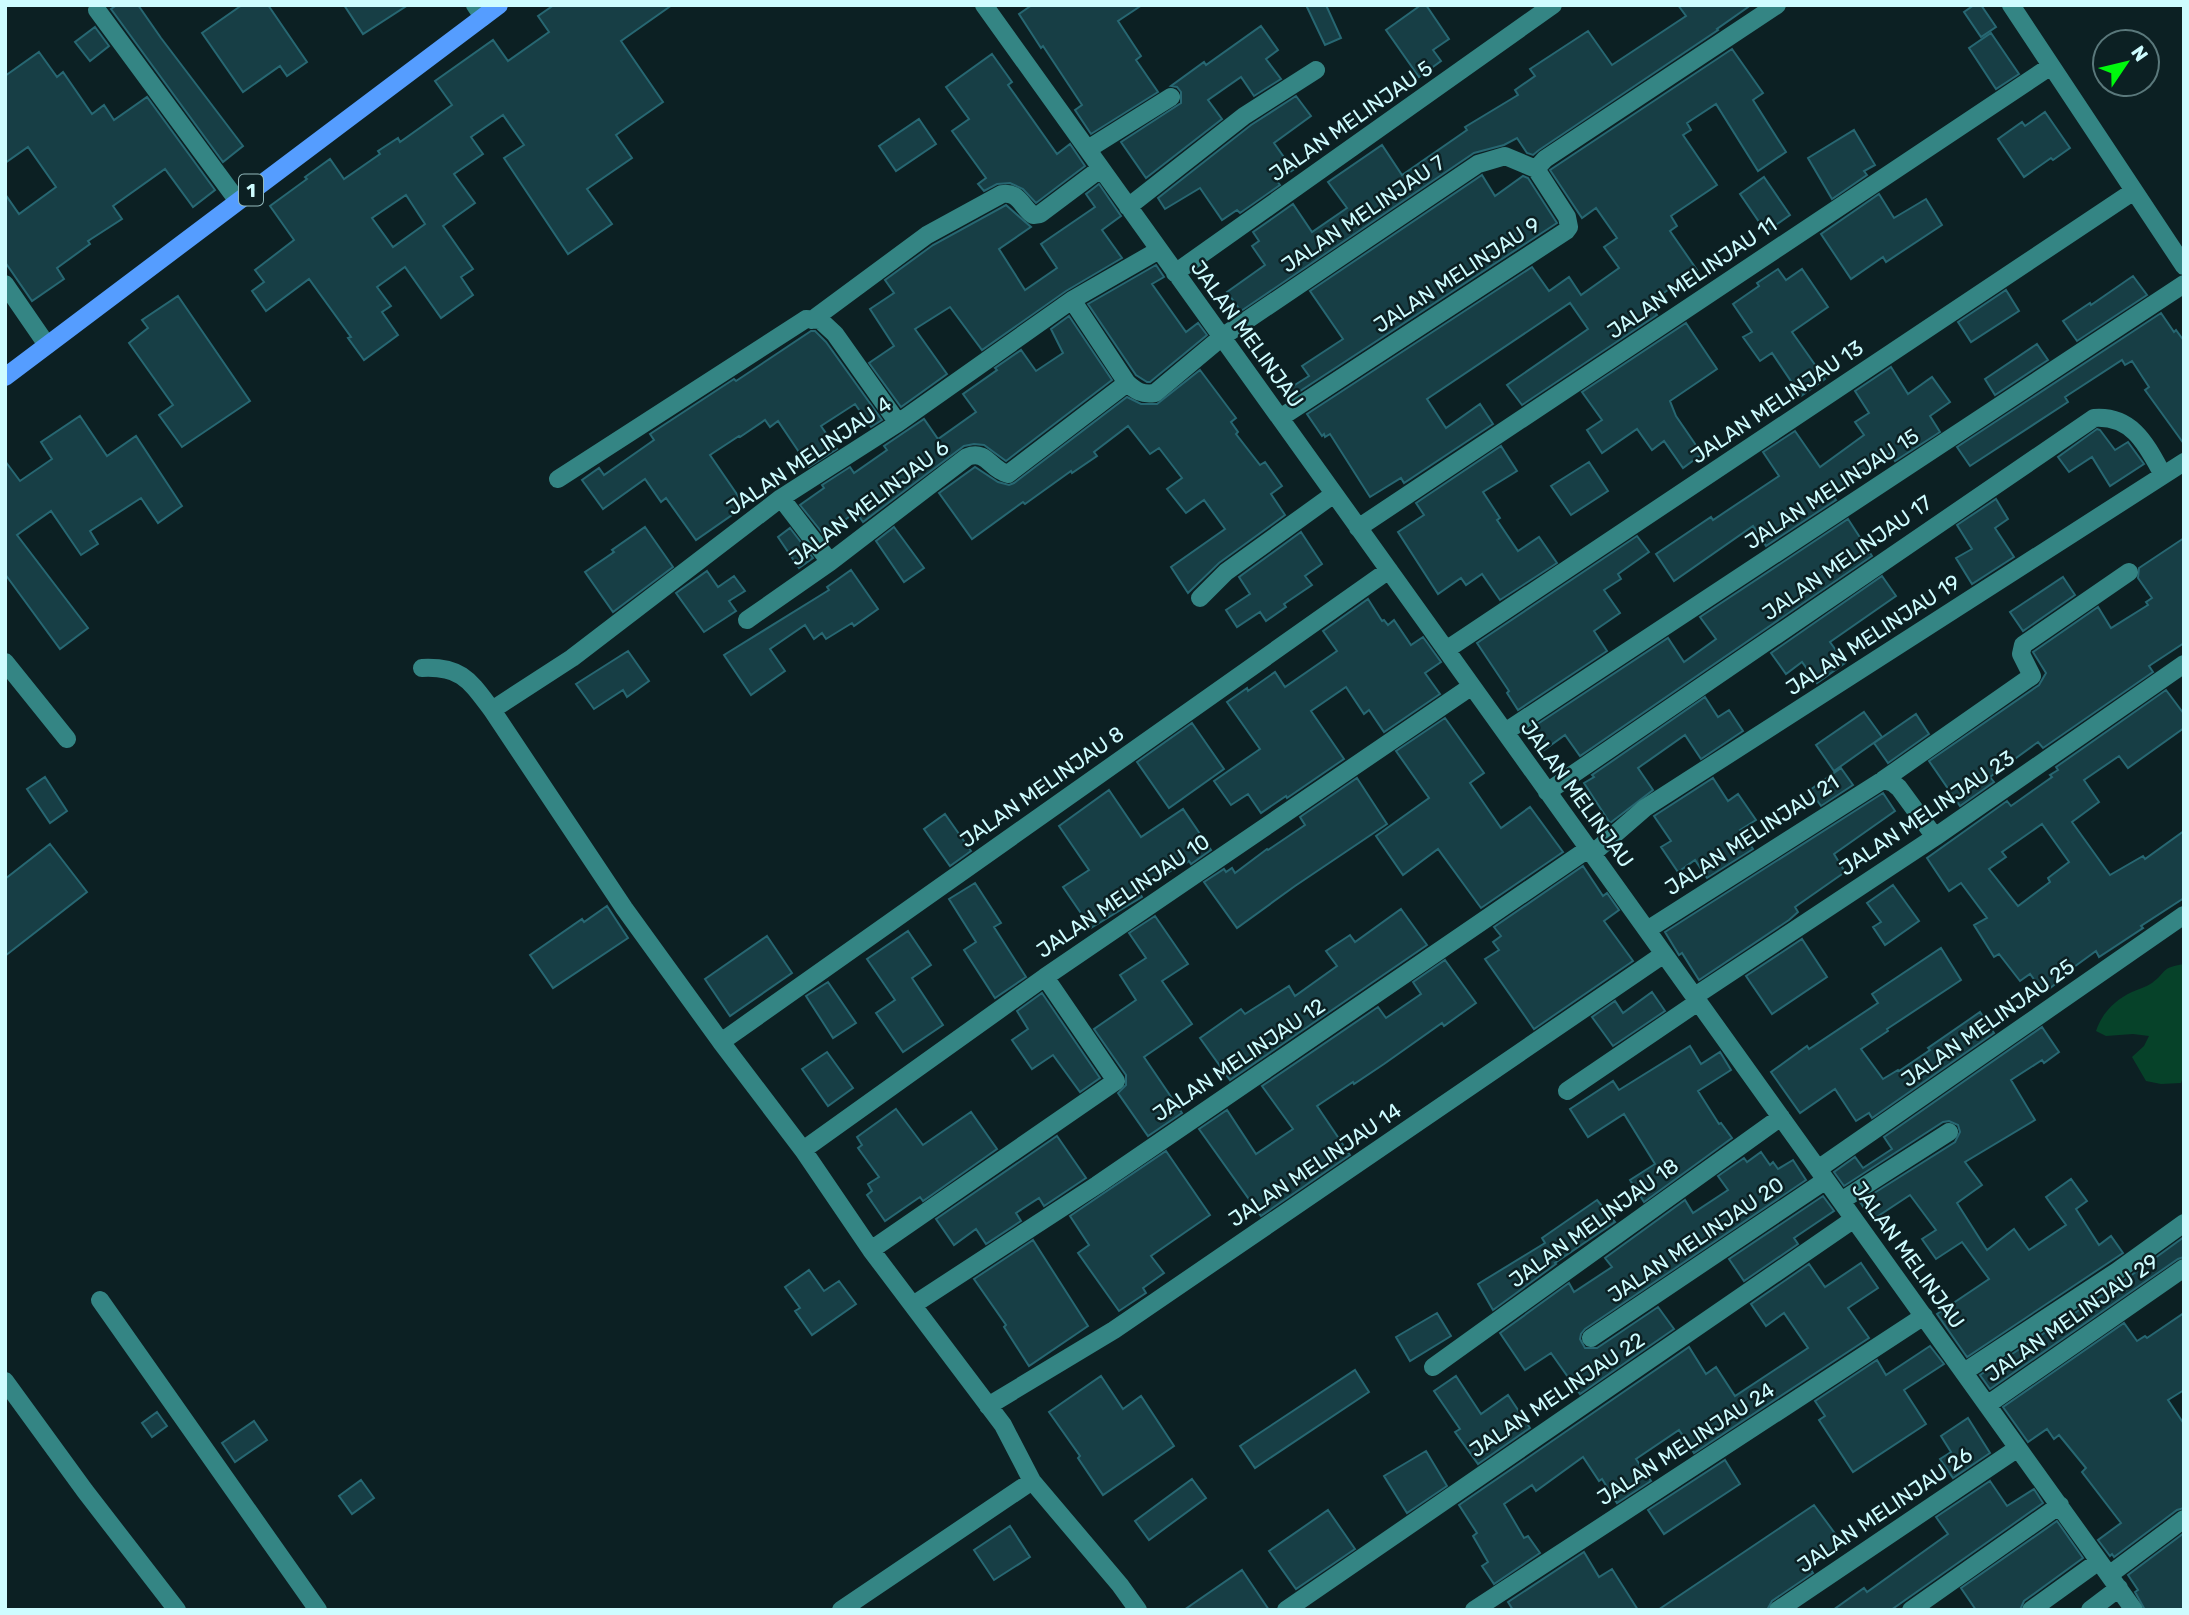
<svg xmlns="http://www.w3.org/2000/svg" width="2189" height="1615" font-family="Rubik,sans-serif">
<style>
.water{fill:#064229}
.building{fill:#173e45;stroke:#276772;stroke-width:2;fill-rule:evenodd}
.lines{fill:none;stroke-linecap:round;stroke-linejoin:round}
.minor{stroke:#348584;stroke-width:18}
.major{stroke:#559dff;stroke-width:18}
.labels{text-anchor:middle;stroke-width:5;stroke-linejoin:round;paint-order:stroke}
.shield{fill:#0c2023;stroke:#94babd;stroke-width:2}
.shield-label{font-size:19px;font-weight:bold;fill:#cefcff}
.street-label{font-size:21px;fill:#cefcff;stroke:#0c2023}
</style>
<rect width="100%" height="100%" fill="#0c2023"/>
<path class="water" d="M2184,964V1074L2181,1083L2161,1084L2146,1081L2132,1057L2144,1046L2149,1036L2133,1034L2106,1036L2096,1031C2102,1013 2115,1000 2132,992C2138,989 2146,987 2152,983C2168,971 2160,968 2184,964Z"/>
<path class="building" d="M117,5H138L161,38L243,146L223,162L111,9Z
M242,5H268L307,62L287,76L280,66L243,92L202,33Z
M344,5H408L363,34Z
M554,5H672L621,41L663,102L616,135L632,158L587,189L612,224L568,254L504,158L524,145L503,115L471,137L483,154L454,174L475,203L443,226L473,269L461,277L473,295L441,318L405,267L377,287L391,306L382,312L398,335L364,360L348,338L351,337L309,279L266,311L252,291L264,282L255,270L294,240L270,206L307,179L305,177L330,159L344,179L380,154L378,151L398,138L400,142L452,105L435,81L493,40L508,61L549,32L538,16ZM406,195L425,224L393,247L372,218Z
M1032,5H1142L1118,21L1141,56L1136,60L1158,92L1091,134L1075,110L1082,105L1043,46L1041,48L1019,14Z
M1306,5H1326L1341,38L1325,45Z
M1421,5H1426L1449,39L1433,50L1441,61L1419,77L1386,30Z
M1678,5H1751L1717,29L1718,30L1539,150L1533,155L1527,153L1517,138L1504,145L1474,153L1241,311L1227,292L1265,265L1252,246L1259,241L1253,232L1293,204L1312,232L1347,208L1328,182L1382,145L1402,175L1467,130L1465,127L1518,95L1515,90L1535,76L1530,69L1588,31L1612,65L1686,16Z
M1974,5H1981L1996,27L1981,37L1964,12Z
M1261,26L1278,50L1266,59L1281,79L1254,96L1241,77L1208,100L1222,119L1146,178L1121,142L1181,103V92L1177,87L1171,86L1204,62L1206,65Z
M95,27L109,46L90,61L75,42Z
M1991,33L2019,74L1996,89L1969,48Z
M1732,49L1763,93L1753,100L1786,152L1758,171L1716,104L1687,123L1691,130L1683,135L1717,185L1671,216L1677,226L1670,231L1697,270L1649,303L1657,315L1522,405L1507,385L1588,329L1570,303L1427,399L1446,428L1480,404L1493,424L1404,483L1401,478L1370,497L1330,434L1325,437L1324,434L1322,436L1307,414L1532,267L1549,291L1569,277L1581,295L1619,268L1604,247L1617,238L1596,208L1582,218L1550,170Z
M39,52L57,77L63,72L92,114L104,105L114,120L147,97L215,190L193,207L165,169L113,206L122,219L88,241L90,244L57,268L64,279L32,301L5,262V194L19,214L56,187L28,147L5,163V76Z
M992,54L1012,82L1008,85L1057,154L1070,144L1085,166L1036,203L1023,189L1010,183L997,184L984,191L978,184L986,178L952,131L969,119L946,87Z
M1296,96L1311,116L1274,143L1293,170L1277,181L1280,185L1240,213L1237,210L1222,220L1200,188L1165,209L1158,198L1251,125Z
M2045,112L2070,148L2053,160L2051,158L2024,177L1998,139L2022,122L2025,126Z
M919,119L936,144L896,171L879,146Z
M1854,130L1875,165L1864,171L1867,175L1832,199L1808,158Z
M1482,175L1495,196L1523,176L1528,178L1557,223L1294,395L1290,388L1309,376L1302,366L1343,339L1310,291Z
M1764,177L1790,215L1766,232L1740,194Z
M1099,184L1121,216L1102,230L1122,258L1066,291L982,350L950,307L915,329L947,374L901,407L869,363L894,346L870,309L894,293L885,280L933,245L1006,205L1031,227L999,249L1025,290L1057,268L1041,244L1095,207L1086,194Z
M1879,194L1894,218L1926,199L1942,225L1886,262L1883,257L1851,279L1821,234Z
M1156,265L1164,277L1152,284L1186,332L1198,323L1207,335L1150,382H1147L1136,375L1088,304Z
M1778,269L1786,280L1802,269L1828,307L1792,332L1825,379L1801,396L1772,353L1760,361L1743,337L1752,332L1733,304L1759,286L1757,283Z
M2133,276L2147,295L2077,341L2063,321L2090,303L2091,305Z
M2006,290L2019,311L1971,342L1958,322Z
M178,296L250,401L182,447L159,415L173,405L129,343L148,328L142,320Z
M2161,313L2174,332L2176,330L2184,341V444L2145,390L2149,387L2132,361L2125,365L2122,360L2065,397L2068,402L1970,466L1957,447Z
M1069,316L1112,380L1006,461L984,445L974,444L964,446L863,522L856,512L824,535L800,505L824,488L822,485L850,467L854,473L887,450L884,446L924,419L938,439L976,412L963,394L997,370L995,368L1021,350L1036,371L1063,353L1051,329Z
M1686,323L1717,369L1670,401L1676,416L1702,454L1683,468L1664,441L1652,450L1637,429L1602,453L1587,430L1602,420L1582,392Z
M811,331H815L826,342L882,420L871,427L855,404L821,426L837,449L809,467L778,421L770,427L765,420L740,437L739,436L710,455L745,506L696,540L666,498L661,502L645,479L603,509L582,480L599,468L604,475L654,440L650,434L734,379L736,381Z
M2037,344L2048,360L1995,395L1985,379Z
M1891,367L1908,394L1932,377L1950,402L1930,416L1940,432L1895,461L1890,453L1832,495L1836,500L1766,546L1753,526L1674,581L1656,554L1711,517L1713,520L1779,476L1763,452L1795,431L1820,467L1864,435L1855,422L1869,413L1855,391Z
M1200,370L1236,418L1231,422L1238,432L1236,434L1260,465L1265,462L1282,486L1271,494L1285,515L1219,563L1188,593L1171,567L1225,529L1204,500L1186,513L1167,489L1182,478L1159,448L1150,454L1128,426L1094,452L1097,456L1072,473L1071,471L1025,504L1023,502L972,539L939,493L975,467L998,482L1009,485L1014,483L1127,397L1141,404H1157Z
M80,416L107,456L136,436L182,506L158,523L141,498L90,531L98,544L81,555L51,511L17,535L88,628L60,649L5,574V461L20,481L52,459L41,442Z
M2097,429L2100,430L2115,450L2128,442L2144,464L2110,486L2092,457L2069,472L2058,457Z
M1501,446L1517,471L1483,492L1500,518L1497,520L1518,551L1539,537L1557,563L1500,600L1482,574L1466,585L1461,578L1438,594L1398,532L1424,515L1416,503Z
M1589,462L1608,491L1571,515L1551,486Z
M1996,499L2008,519L1995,528L2014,557L1972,584L1956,558L1972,549L1957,525Z
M1848,519L1872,556L1580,756L1565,735L1544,750L1530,729L1668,638L1684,662L1716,639L1700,617Z
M645,527L673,567L613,612L585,572L614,552L612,550Z
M894,527L924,568L904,582L876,541Z
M790,528L813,558L799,568L778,537Z
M1301,532L1322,564L1305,576L1312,585L1284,604L1286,607L1266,621L1260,612L1237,627L1226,610L1250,594L1239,577Z
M1637,536L1649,552L1618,574L1621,579L1604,590L1620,613L1594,631L1607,651L1518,710L1507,693L1509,691L1477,643Z
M2184,538V643L2149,666L2153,672L2043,748L2038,742L1990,777L1994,782L1960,806L1929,761L2039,685L2046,673L2033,652L2098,607L2111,628L2148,605L2146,602L2152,598L2138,578L2139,568Z
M851,570L878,609L854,626L852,623L826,639L822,633L814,639L805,625L770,649L785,671L751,695L724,655L829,590L827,587Z
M707,571L718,587L734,576L745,591L729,601L736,611L704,632L676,593Z
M1882,576L1896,596L1830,642L1845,663L1817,683L1802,662L1786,674L1771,653Z
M2063,577L2075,595L2023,631L2010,612Z
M1368,599L1382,621L1384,620L1388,625L1394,620L1411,645L1423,637L1441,662L1425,673L1440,694L1384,732L1369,710L1364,714L1346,687L1311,711L1344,759L1287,798L1286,796L1261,813L1248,794L1231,805L1214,781L1260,749L1227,702L1247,688L1248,691L1275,672L1285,687L1337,651L1323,631Z
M628,651L649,681L627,697L623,690L594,709L576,684Z
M2166,690L2184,714V728L2128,768L2119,756L2084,780L2099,802L2072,822L2110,875L2143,856L2145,859L2184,831V898L2141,926L2143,928L2099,957L2096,951L2063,975L2064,977L2044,993L2030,974L2020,981L1999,954L1994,957L1974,925L1987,918L1961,883L1949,891L1927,858L2007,801L2011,806L2052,777L2050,775L2058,770L2056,767ZM2042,824L2069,862L2048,878L2050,882L2018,906L1989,869L2006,857L2002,852Z
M1705,697L1718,717L1729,710L1743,731L1701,759L1685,735L1638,768L1653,790L1610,823L1584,783L1594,777L1592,775Z
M1864,712L1882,737L1834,771L1816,745Z
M1916,714L1929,734L1888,763L1874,743Z
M1445,718L1484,773L1470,783L1501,828L1530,807L1563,852L1481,908L1438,849L1403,875L1376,836L1429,798L1396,751Z
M1192,723L1224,769L1169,808L1137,762Z
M1841,768L1853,785L1821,806L1810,790Z
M45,777L67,811L50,823L27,789Z
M1357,778L1387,824L1295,886L1237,928L1204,882L1224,869L1226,872L1232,868L1235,873L1267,849L1268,850L1305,825L1300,817Z
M1713,778L1728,801L1738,794L1756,820L1740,830L1753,849L1707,878L1695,860L1678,872L1661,847L1671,841L1654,816Z
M1109,790L1141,837L1183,809L1211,850L1191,864L1189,861L1186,863L1184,862L1139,892L1142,897L1091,928L1063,887L1089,870L1059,826Z
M1883,793L1895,811L1834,854L1845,872L1795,907L1798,912L1789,920L1699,980L1682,953L1679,955L1665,932Z
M945,814L971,851L950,866L924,829Z
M50,844L87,892L5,956V879Z
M1583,866L1603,896L1607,893L1619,910L1604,921L1633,961L1534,1029L1485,959L1499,950L1493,942L1501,936L1494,927Z
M975,883L1001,923L994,927L1026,977L995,998L964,950L976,942L949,899Z
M1893,885L1919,921L1885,945L1873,927L1881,922L1867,903Z
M607,906L628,938L553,988L530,955L582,919L584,922Z
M1401,909L1427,945L1230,1080L1200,1038L1241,1009L1245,1014L1289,986L1295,996L1337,966L1326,951L1350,935L1355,942Z
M1155,916L1188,964L1162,981L1192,1024L1144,1057L1182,1113L1148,1136L1118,1093L1126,1085V1075L1094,1029L1136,1000L1120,975L1146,958L1129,933Z
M908,931L931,965L912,978L943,1025L903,1052L876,1013L895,1000L867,959Z
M767,936L792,973L730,1016L705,979Z
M1802,939L1827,977L1772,1014L1746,976Z
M1941,948L1961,980L1887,1029L1888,1031L1861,1049L1883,1079L1898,1070L1899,1071L1930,1050L1928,1048L1980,1012L1994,1033L1872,1118L1869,1113L1856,1121L1835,1089L1800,1113L1771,1072L1807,1046L1809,1049L1878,1003L1872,994Z
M1445,960L1476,1003L1444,1026L1442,1023L1384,1064L1354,1084L1353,1082L1317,1106L1350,1155L1261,1216L1199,1129L1227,1110L1256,1154L1293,1129L1262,1086L1378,1007L1386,1018L1421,994L1413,982Z
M828,982L856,1023L833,1038L806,996Z
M1652,992L1665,1011L1613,1046L1592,1017L1615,1001L1623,1013Z
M1042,993L1100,1078L1080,1092L1053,1055L1032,1069L1012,1040L1028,1029L1017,1011Z
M2042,1027L2059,1052L2044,1063L2042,1060L2011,1080L2035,1120L1965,1162L1982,1185L1957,1203L1987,1250L2014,1229L2029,1250L2066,1225L2046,1197L2071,1179L2087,1201L2076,1209L2099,1245L2111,1236L2123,1253L1967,1357L1937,1314L1989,1279L1962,1242L1936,1259L1922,1239L1936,1230L1910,1195L1872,1220L1860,1202L1955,1142L1960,1132L1958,1125L1949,1121L1943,1122L1844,1186L1834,1172L1855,1157L1863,1168L1892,1149L1884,1137Z
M1690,1046L1701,1064L1720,1052L1731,1070L1698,1091L1719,1124L1721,1123L1732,1138L1644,1202L1630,1180L1655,1164L1624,1114L1588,1137L1570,1109L1613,1081L1619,1090Z
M827,1052L853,1088L828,1106L802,1069Z
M896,1109L923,1145L971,1112L997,1149L923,1201L920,1197L885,1221L867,1195L872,1191L868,1184L879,1177L858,1148L862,1145L857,1137Z
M1057,1136L1086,1178L1044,1206L1039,1198L1016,1213L1021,1221L986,1244L976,1229L954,1245L936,1219Z
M1166,1151L1210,1215L1151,1256L1164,1273L1143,1288L1146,1293L1119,1311L1078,1253L1089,1245L1070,1216Z
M1761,1152L1770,1165L1773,1162L1778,1169L1793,1160L1806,1180L1585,1329L1581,1334L1580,1339L1585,1348H1597L1658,1307L1674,1329L1580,1394L1551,1353L1525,1370L1500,1333L1569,1283L1574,1292L1612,1267L1605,1258L1685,1200L1693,1213L1728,1190L1718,1176L1744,1158L1747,1162Z
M1823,1196L1834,1211L1794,1238L1798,1244L1744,1281L1729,1259Z
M1597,1200L1615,1222L1555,1263L1556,1264L1493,1310L1478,1284L1545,1243L1542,1238Z
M2184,1237V1257L2178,1259L1990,1389L1980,1375L2122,1282Z
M1033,1240L1088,1326L1029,1366L1004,1327L1006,1325L974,1279Z
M1861,1263L1878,1288L1848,1308L1869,1338L1694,1453L1679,1430L1636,1459L1651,1481L1617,1503L1602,1479L1599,1481L1583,1457L1536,1491L1532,1485L1504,1504L1524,1538L1528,1536L1540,1553L1494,1584L1482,1566L1488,1562L1473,1536L1477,1533L1459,1505L1689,1347L1706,1374L1716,1367L1735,1396L1808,1348L1784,1313L1766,1326L1751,1304L1809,1264L1825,1287Z
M809,1270L824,1291L839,1281L856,1304L812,1335L795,1311L800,1308L785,1287Z
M1437,1313L1451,1336L1410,1361L1396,1337Z
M2184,1313V1390L2168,1400L2184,1424V1508L2177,1510L2114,1557L2112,1554L2110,1556L2098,1540L2121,1523L2082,1472L2086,1468L2059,1435L2054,1439L2047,1429L2028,1442L2003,1407L2124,1323L2137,1341L2145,1336L2147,1338Z
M1930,1346L1944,1364L1904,1390L1926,1424L1853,1472L1819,1420L1825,1416L1815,1401L1877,1360L1886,1375Z
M1355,1370L1369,1392L1255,1468L1240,1446Z
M1101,1376L1123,1409L1141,1396L1174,1446L1103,1495L1078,1458L1080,1456L1049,1412Z
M1456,1376L1481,1414L1508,1395L1530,1428L1478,1464L1455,1432L1460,1429L1434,1391Z
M157,1412L167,1426L152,1437L142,1423Z
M1968,1418L1990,1453L1953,1478L1940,1459L1951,1452L1941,1436Z
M254,1421L267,1440L235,1462L222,1443Z
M1426,1451L1447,1486L1407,1513L1384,1476Z
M1725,1460L1740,1484L1664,1534L1648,1510Z
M1192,1479L1206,1498L1149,1540L1135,1521Z
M361,1480L374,1498L352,1514L339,1496Z
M1990,1481L2007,1506L2034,1489L2043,1503L1891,1610H1833L1864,1588L1867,1592L1948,1534L1936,1517Z
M1814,1505L1842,1543L1809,1567L1813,1573L1772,1601L1767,1610H1658Z
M1328,1510L1355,1549L1296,1589L1269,1551Z
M2057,1521L2083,1558L2024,1601L2020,1610H1976L1961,1588Z
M1010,1526L1030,1557L994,1580L974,1550Z
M2184,1533V1610H2145L2135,1592L2138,1590L2128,1575Z
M1584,1552L1599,1577L1612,1569L1638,1610H1513L1508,1602Z
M1242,1570L1269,1610H1184Z"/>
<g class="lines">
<path class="minor" d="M475,5L483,17
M984,5L2134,1610
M2011,5L2184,266
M97,10L237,200
M1088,149L1171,97
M1536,169L1545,159L1777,5
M1128,207L1244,116L1316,70
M1175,273L1553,5
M5,284L47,345
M1072,300L1127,383C1136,391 1142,395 1155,393L1222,337L1478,164L1505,156L1536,169
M812,320L927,235L1002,194C1018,191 1022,207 1033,215L1040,214L1100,169
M1280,418L1566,231L1569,227L1567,217L1536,169
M558,479L806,319L820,320L835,334L898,423
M781,498L830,562
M1358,528L2051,66
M1200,598L1226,572L1334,494
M747,620L830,562L967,457C987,449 990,470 1008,474L1127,383
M1446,650L2134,191
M5,662L67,739
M422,668C462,666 470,681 492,710L624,908L721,1042L803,1150L871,1250L1003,1425L1032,1481L1120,1585L1138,1610
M492,710L572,658L781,498L898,423L1072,300L1159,250
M1505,732L2184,284
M1883,780L2032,676L2021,654L2023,645L2129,572
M1547,792L2094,418C2133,415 2147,446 2163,475
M1592,854L1645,808L2184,462
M1647,930L1883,780L1893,783L1899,788L1935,837
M1695,996L1935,837L2184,664
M721,1042L1389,570
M1567,1091L1698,1002
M803,1150L1045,977L1472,686
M1818,1169L2184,915
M1841,1201L1949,1132
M871,1250L1116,1081L1045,977
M100,1300L318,1610
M913,1305L1097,1185L1588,849
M1591,1338L1826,1180
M1433,1367L1781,1117
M1964,1372L2116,1272L2184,1223
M5,1381L85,1491L177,1610
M1987,1405L2184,1268
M988,1406L1114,1330L1664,954
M2109,1575L2184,1519
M841,1610L1032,1481
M1286,1610L1854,1219
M1474,1610L1924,1316
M1778,1610L2018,1448
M1911,1610L2060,1505
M2031,1610L2099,1561
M2090,1610L2119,1588"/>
<path class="major" d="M5,377L499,5"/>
</g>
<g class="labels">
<rect class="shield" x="239" y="174.5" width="24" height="31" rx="5"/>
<g class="shield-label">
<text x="251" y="197">1</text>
</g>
<g class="street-label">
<text transform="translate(1351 121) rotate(-35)" y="7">JALAN MELINJAU 5</text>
<text transform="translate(1363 214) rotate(-34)" y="7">JALAN MELINJAU 7</text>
<text transform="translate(1457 275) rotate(-33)" y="7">JALAN MELINJAU 9</text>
<text transform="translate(1692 278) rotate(-34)" y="7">JALAN MELINJAU 11</text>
<text transform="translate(1247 334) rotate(54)" y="7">JALAN MELINJAU</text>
<text transform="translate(1777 402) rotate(-34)" y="7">JALAN MELINJAU 13</text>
<text transform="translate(809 456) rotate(-34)" y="7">JALAN MELINJAU 4</text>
<text transform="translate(1832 489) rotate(-33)" y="7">JALAN MELINJAU 15</text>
<text transform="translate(869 503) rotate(-37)" y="7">JALAN MELINJAU 6</text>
<text transform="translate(1847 558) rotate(-35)" y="7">JALAN MELINJAU 17</text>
<text transform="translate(1873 635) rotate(-33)" y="7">JALAN MELINJAU 19</text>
<text transform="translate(1042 787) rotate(-35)" y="7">JALAN MELINJAU 8</text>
<text transform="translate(1577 794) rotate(54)" y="7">JALAN MELINJAU</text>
<text transform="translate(1927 813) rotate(-34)" y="7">JALAN MELINJAU 23</text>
<text transform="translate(1752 835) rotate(-33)" y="7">JALAN MELINJAU 21</text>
<text transform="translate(1123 896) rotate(-34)" y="7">JALAN MELINJAU 10</text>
<text transform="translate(1988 1023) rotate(-35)" y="7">JALAN MELINJAU 25</text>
<text transform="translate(1239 1060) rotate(-34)" y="7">JALAN MELINJAU 12</text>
<text transform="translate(1315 1165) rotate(-34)" y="7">JALAN MELINJAU 14</text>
<text transform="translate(1594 1223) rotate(-36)" y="7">JALAN MELINJAU 18</text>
<text transform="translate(1696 1240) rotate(-34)" y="7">JALAN MELINJAU 20</text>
<text transform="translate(1908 1255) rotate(54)" y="7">JALAN MELINJAU</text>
<text transform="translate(2072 1318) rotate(-35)" y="7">JALAN MELINJAU 29</text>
<text transform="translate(1557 1395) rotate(-34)" y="7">JALAN MELINJAU 22</text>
<text transform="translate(1686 1444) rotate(-33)" y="7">JALAN MELINJAU 24</text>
<text transform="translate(1885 1510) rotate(-34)" y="7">JALAN MELINJAU 26</text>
</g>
</g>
<rect width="2189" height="1615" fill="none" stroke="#cefcff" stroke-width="14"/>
<g transform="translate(2126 63) rotate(55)"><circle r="33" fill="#0c2023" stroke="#5a787b" stroke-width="2"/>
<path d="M0-5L12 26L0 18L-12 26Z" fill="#00f90d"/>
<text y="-10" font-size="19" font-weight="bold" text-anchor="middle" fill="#cefcff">N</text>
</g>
</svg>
